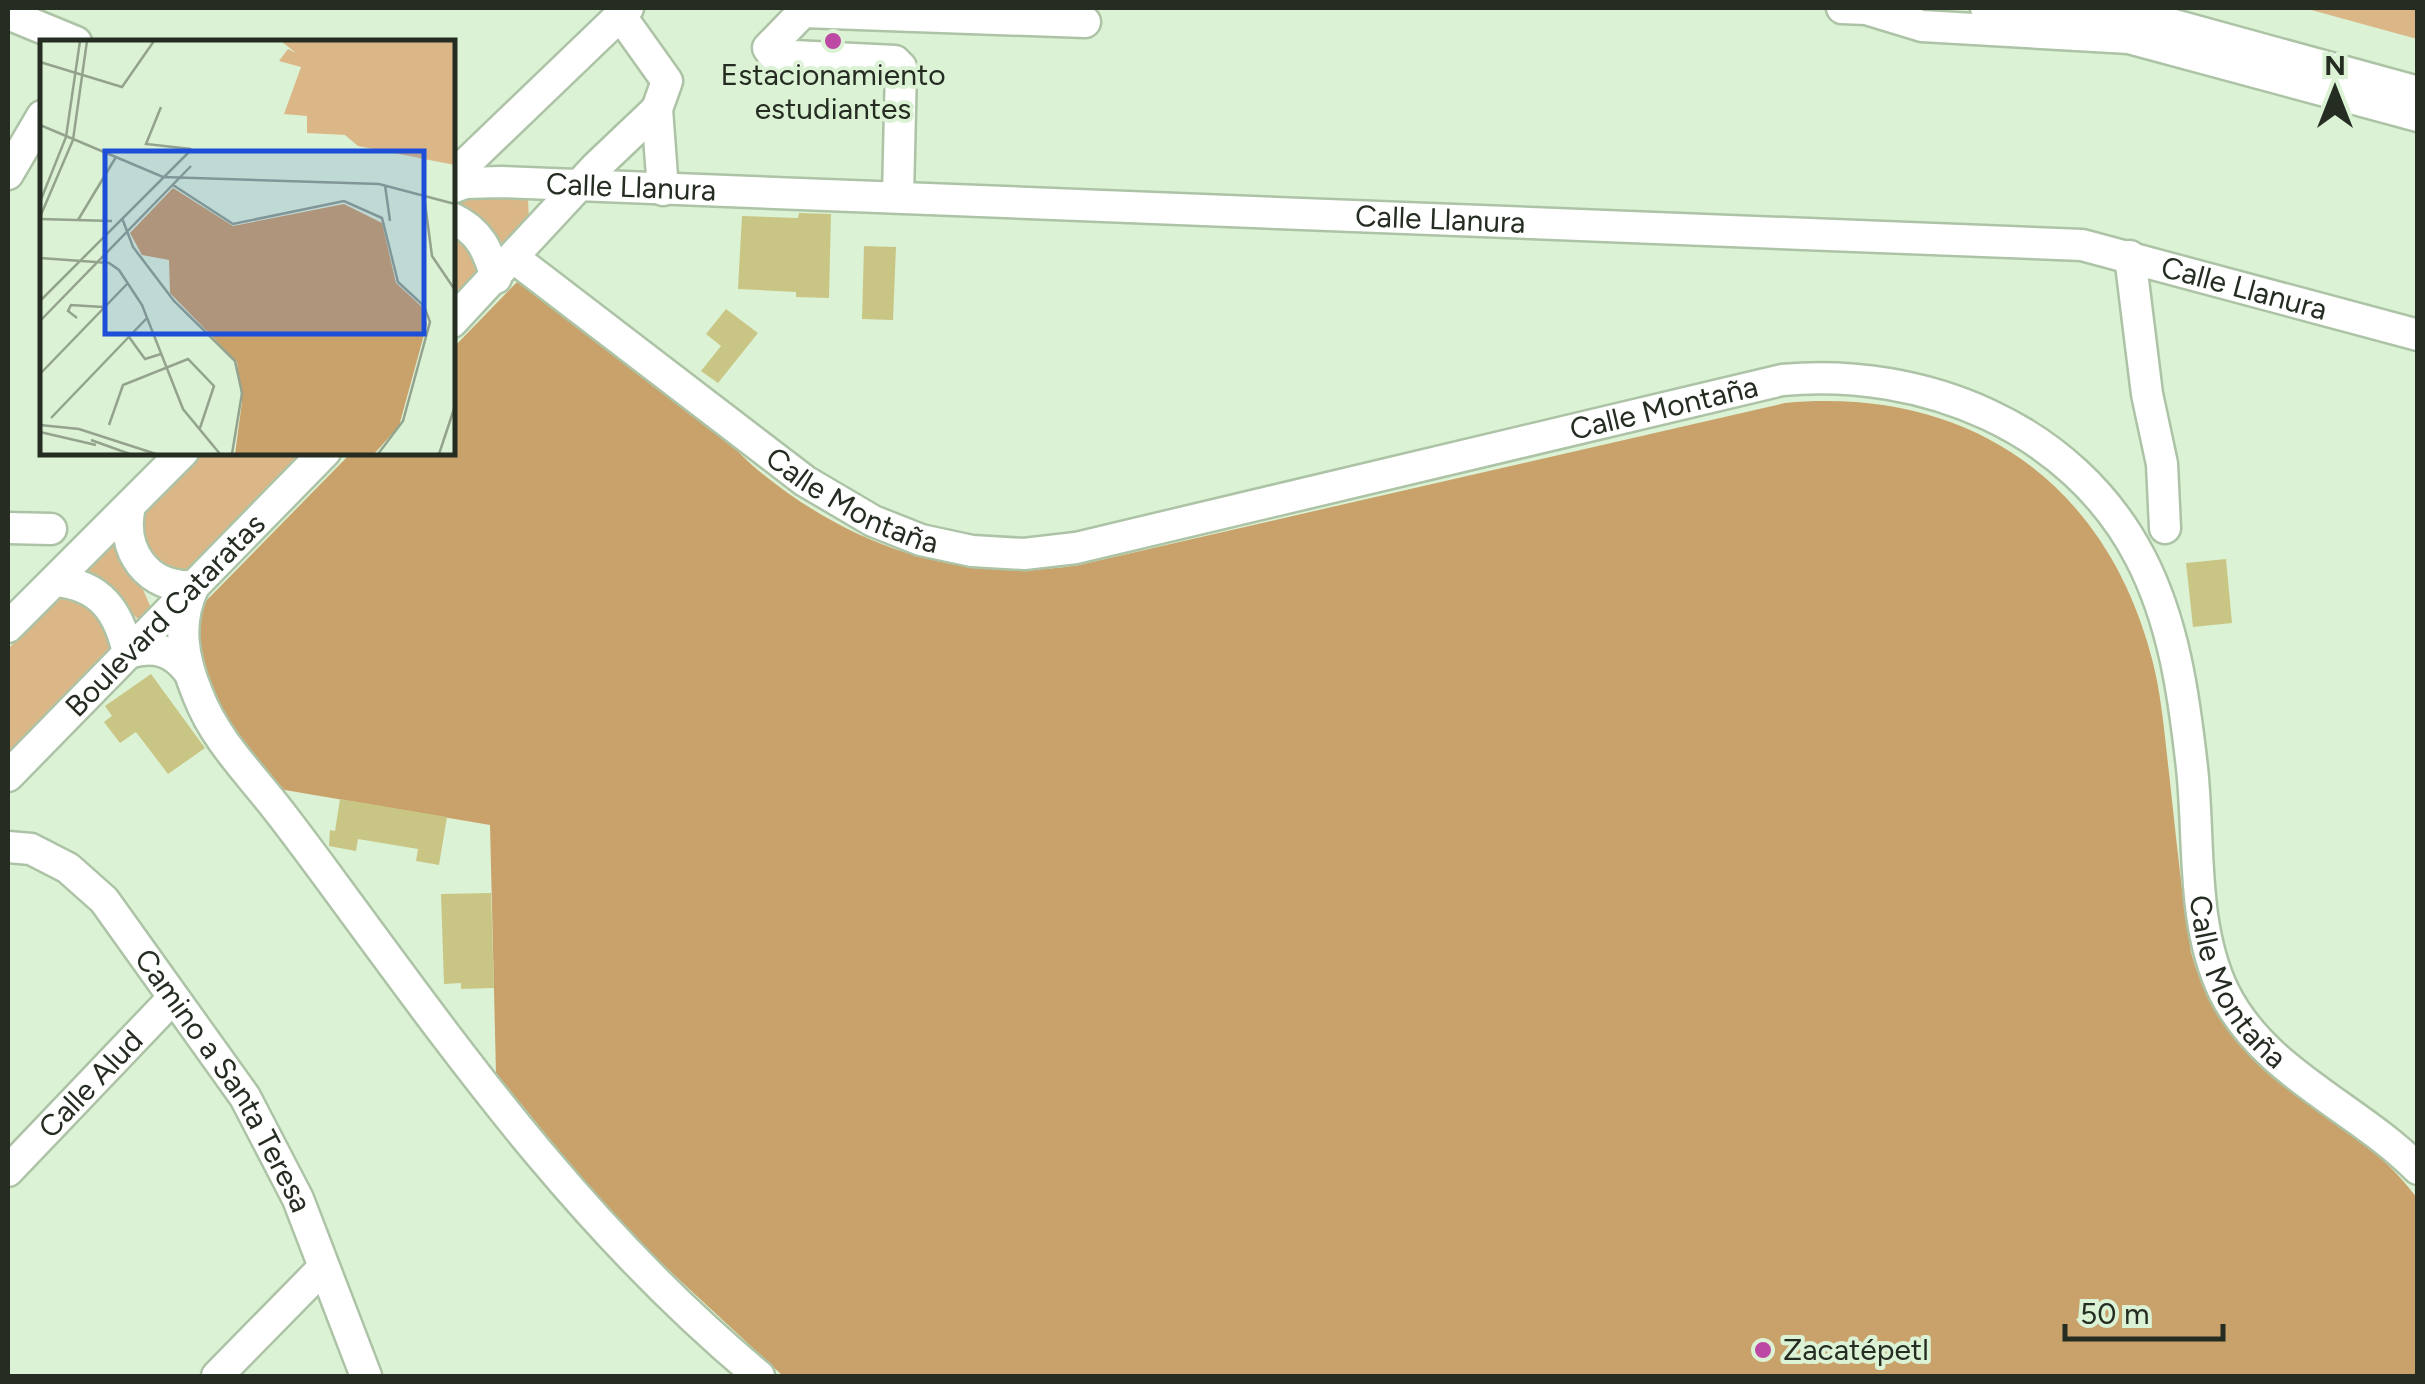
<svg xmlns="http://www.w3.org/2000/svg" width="2425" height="1384" font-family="Figtree,sans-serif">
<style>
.green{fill:#dbb788}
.forest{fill:#c9a16b}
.building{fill:#c9c685}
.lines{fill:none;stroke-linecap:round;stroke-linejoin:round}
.minor-casing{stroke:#adc3a6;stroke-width:35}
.minor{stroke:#fff;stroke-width:30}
.poi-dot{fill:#bc49a3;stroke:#dcf2d5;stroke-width:4}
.labels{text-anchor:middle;stroke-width:8;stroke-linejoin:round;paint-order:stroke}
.poi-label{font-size:30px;fill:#252d22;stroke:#dcf2d5}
.street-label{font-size:30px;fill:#252d22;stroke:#dcf2d5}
.inset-road{fill:none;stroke:#93a38d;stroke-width:2.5}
.view{fill:#1d4ed8;fill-opacity:0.15;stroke:#1d4ed8;stroke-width:5}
.inset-edge{fill:none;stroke:#252d22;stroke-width:5}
</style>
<rect width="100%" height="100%" fill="#dcf2d5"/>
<path class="green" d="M2304,8H2417V39Z
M462,194L528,197L529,221L509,242H495L459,209Z
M452,227L489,267L452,305Z
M200,453H307L192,569L171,570L153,561L138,531L143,509Z
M111,544L127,552L151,608V612L140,621L87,571Z
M78,592L119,644L8,760V649L58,599Z"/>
<path class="forest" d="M520,279C584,330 650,378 714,429C730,442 743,458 759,471C852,547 960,584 1079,565L1785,403C1967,386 2106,481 2152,659C2161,693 2164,729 2168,764C2175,826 2181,890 2191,952C2231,1094 2341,1096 2417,1198V1376H783L616,1221L496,1073L490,825L279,789L236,738L199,670L198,613L203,604L351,453L452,452L453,348Z"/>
<path class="building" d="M799,213L831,214L829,298L796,297V292L738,289L742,216L798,218Z
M864,246L896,247L893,320L862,319Z
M726,309L758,333L718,383L701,371L721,346L706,334Z
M2226,559L2232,623L2193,627L2186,563Z
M151,674L205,748L168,774L136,732L120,743L104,722L112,716L105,706Z
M340,799L447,817L439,865L416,861L418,849L358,839L356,851L329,846L330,830L335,831Z
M491,893L494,988L461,989V983L444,984L441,894Z"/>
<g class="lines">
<defs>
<g id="minor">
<path d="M1842,8L1866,9L1922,26L2129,38L2418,116"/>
<path d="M1986,8L2134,14L2418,92"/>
<path d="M8,14L76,42"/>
<path d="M620,15L667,81L657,109L663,190"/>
<path d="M8,174L42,116"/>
<path d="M452,177L628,8"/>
<path id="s1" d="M452,188L465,183L501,182L2082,245L2418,335"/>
<path d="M898,196L901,67L895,61L773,55L768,48L803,12L1085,22"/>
<path d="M452,218C480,231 488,250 496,278"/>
<path d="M2130,256L2147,394L2162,464L2165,528"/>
<path id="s2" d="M514,258L805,481L873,521L921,540L972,551L1024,554L1076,548L1782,380C1922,367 2072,426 2140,557C2174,622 2184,696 2192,768C2200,841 2191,924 2224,992C2264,1073 2357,1107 2418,1169"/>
<path d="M452,322L596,167L657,109"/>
<path d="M130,506C120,550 147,589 194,586C176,623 183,659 198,695C213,734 240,763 266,795C285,818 303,843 321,867C458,1053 580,1227 759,1376"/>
<path d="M8,528L51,529"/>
<path d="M56,581C101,585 119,612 128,653C153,645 173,650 189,672"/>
<path d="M8,627L183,452"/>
<path id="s3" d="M8,776L325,452"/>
<path id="s4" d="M8,847L31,849L68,868L104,900L245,1097L298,1199L366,1376"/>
<path id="s5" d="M8,1171L173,998"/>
<path d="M217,1376L323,1268"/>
</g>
</defs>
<use href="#minor" class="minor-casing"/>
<use href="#minor" class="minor"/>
</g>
<g class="poi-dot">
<circle cx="833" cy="41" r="10"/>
<circle cx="1763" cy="1350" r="10"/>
</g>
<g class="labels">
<g class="poi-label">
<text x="833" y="85">Estacionamiento<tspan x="833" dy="34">estudiantes</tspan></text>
<text x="1783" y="1360" text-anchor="start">Zacatépetl</text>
</g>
<g class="street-label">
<text dy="10" stroke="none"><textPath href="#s1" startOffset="180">Calle Llanura</textPath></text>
<text dy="10" stroke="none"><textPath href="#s1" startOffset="990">Calle Llanura</textPath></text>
<text dy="10" stroke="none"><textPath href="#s1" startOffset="1800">Calle Llanura</textPath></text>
<text dy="10" stroke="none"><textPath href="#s2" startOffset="1258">Calle Montaña</textPath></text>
<text dy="10" stroke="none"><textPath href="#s2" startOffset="418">Calle Montaña</textPath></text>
<text dy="10" stroke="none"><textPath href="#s3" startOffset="225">Boulevard Cataratas</textPath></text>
<text dy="10" stroke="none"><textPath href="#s2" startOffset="2245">Calle Montaña</textPath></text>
<text dy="10" stroke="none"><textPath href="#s4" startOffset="330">Camino a Santa Teresa</textPath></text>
<text dy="10" stroke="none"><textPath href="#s5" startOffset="120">Calle Alud</textPath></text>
</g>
</g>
<g transform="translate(40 40)">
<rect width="415" height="415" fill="#dcf2d5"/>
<path d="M415,1V125L318,106L305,95L267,93V76L244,74L261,27L239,21L248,9L256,13L241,1Z" fill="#dbb788"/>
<path d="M133,148L193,186L304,164L342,183L356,243L382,267L387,284L359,386L334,414H195L202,362L197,322L130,253L129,220L102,215L90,193Z" fill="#c9a16b"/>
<path class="inset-road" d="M0,22L82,47L114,1M121,67L106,104L151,109M0,85L123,137L339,144L415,164M133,145L193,184L304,161L342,178L358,242L384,266L390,282L363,381L338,414M345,145L350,181M384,156L392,216L415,250M0,162L26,97L40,1M0,177L33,100L47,1M82,178L93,207L134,261L195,321L202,353L192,414M0,179L72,181M38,180L76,117M0,218L69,223L79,230L102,265L143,369L180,414M0,261L152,109M37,278L28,271L31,265L63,267M0,281L151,126M89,297L105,319L121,314M0,334L88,243M11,378L107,278M0,385L39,389L116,414M69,385L83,345L148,319L174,346L160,388M0,392L56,405M51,400L90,414M399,414L415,366"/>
<path class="view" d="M65,111H384V294H65Z"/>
<rect width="415" height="415" class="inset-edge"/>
</g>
<rect width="2425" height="1384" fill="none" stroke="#252d22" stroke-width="20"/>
<g transform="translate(2335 90)" stroke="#dcf2d5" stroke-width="8" paint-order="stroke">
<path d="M0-8L18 38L0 25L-18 38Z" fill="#252d22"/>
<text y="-15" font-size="28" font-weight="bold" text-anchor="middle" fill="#252d22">N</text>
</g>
<path d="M2065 1324v15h158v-15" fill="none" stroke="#252d22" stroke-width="5"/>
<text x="2080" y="1324" font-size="30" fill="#252d22" stroke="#dcf2d5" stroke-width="8" paint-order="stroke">50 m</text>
</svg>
